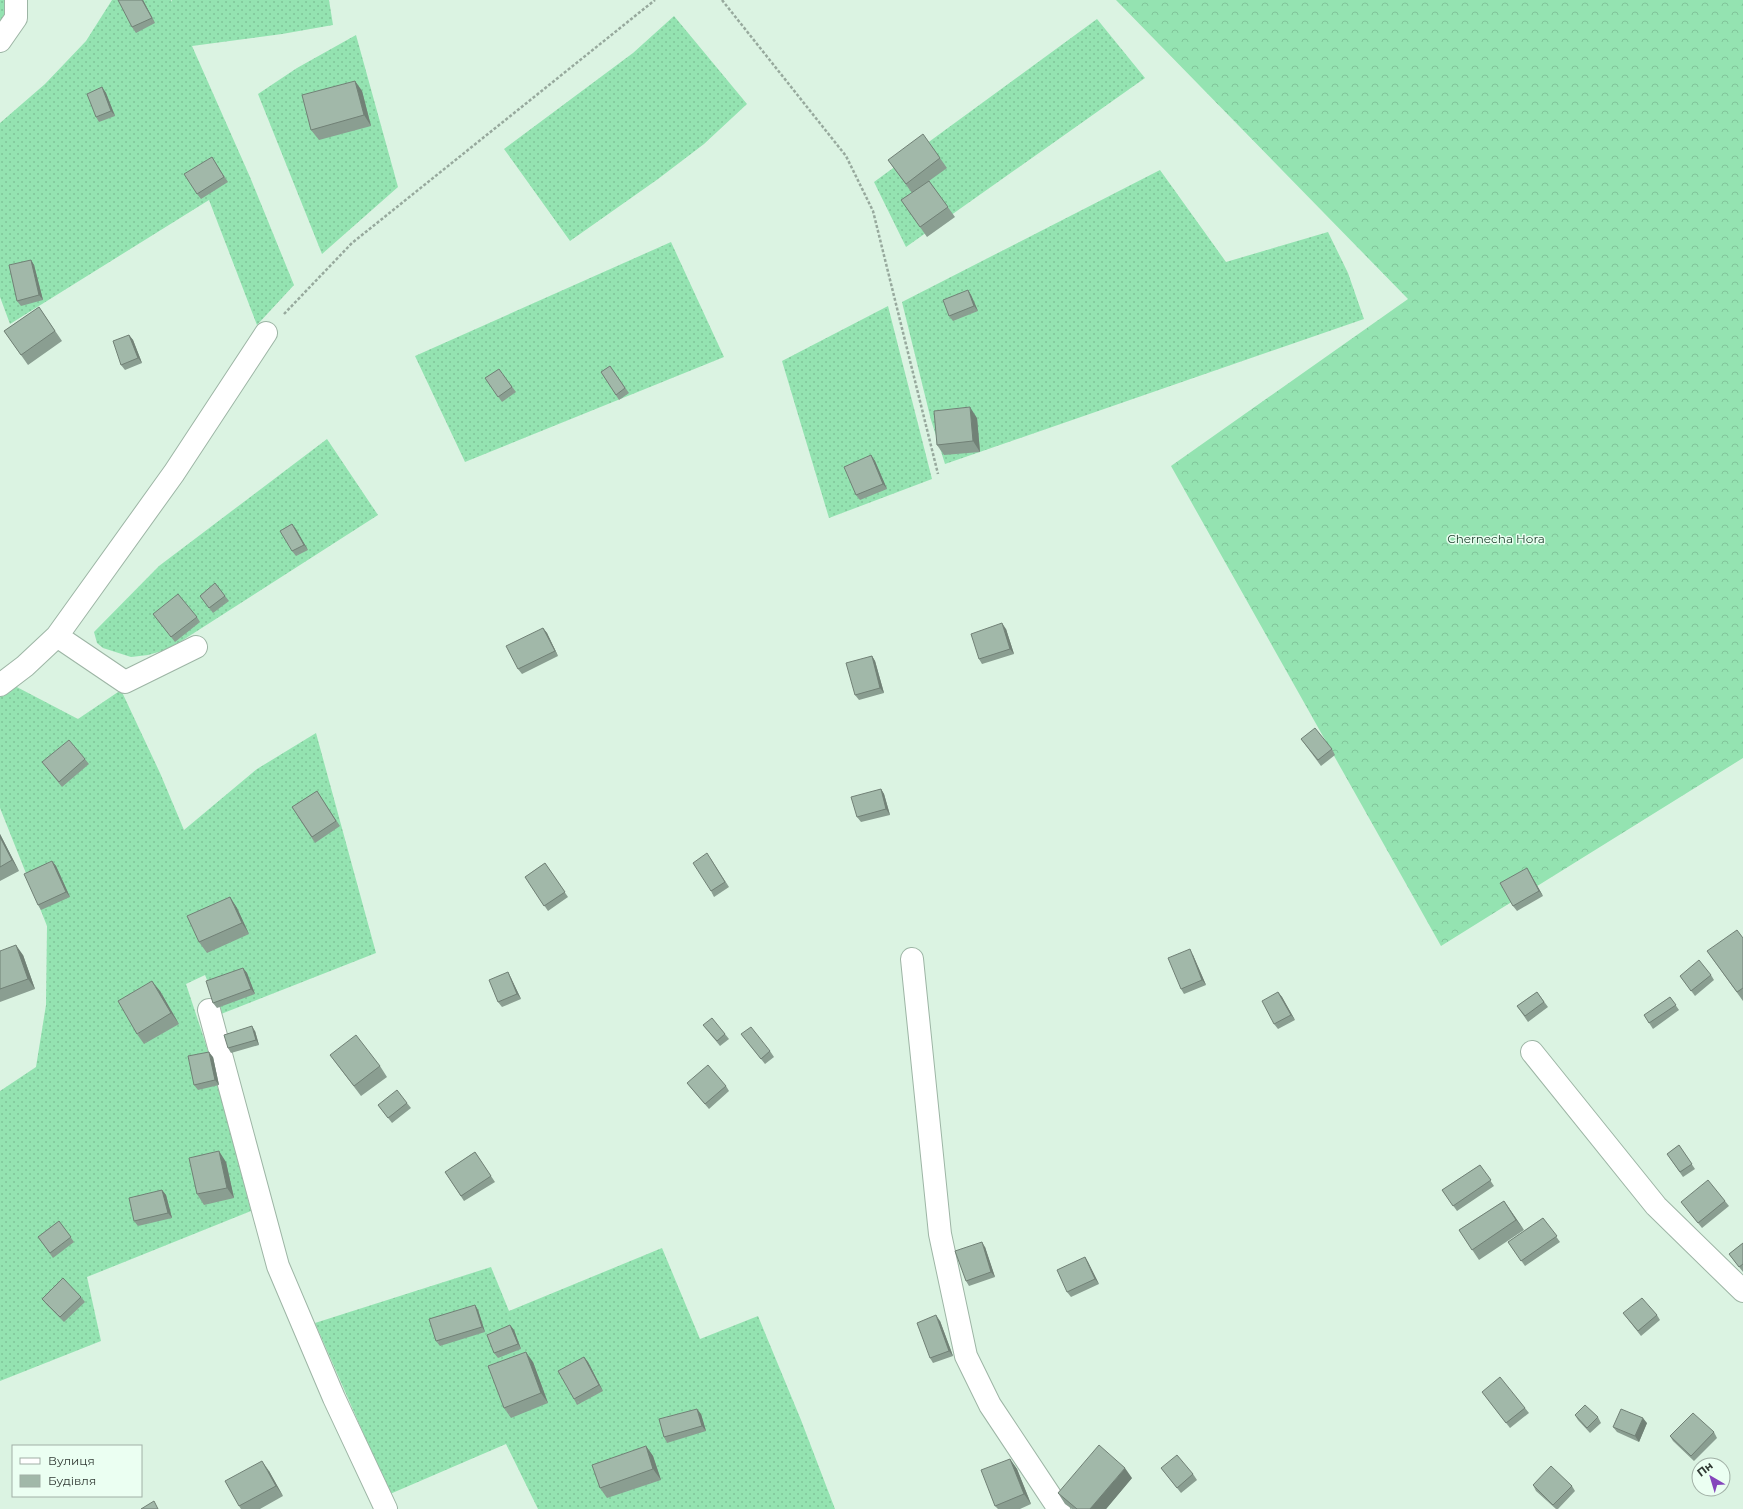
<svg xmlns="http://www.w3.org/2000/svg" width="1743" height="1509" font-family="Montserrat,sans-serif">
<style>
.grass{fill:url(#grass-dots)}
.forest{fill:url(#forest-crowns)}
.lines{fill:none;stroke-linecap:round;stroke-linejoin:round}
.minor-casing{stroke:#9db5a5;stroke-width:24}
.path{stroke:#97a99d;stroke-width:2.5;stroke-dasharray:3 2;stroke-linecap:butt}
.minor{stroke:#fff;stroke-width:22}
.wall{fill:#8a9e91}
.shaded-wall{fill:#718176}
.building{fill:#a1b8a9;stroke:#718176}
.labels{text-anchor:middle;stroke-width:3;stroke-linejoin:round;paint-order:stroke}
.park-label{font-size:12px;fill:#183d27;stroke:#ebfff2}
</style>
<defs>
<pattern id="grass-dots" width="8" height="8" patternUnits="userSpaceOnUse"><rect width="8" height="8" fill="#94e3b1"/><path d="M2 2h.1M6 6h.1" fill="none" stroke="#80c499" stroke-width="1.8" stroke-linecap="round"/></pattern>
<pattern id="forest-crowns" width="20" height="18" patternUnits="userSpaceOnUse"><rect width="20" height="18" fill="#94e3b1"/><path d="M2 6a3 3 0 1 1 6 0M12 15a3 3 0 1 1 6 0" fill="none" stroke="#80c499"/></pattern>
</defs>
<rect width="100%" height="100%" fill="#dbf3e2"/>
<path class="grass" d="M0,0H8L7,14L0,25Z
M112,0H171L172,2V0H329L333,25L282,34L192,46L250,177L294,285L257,325L209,200L10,324L0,297V123L45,84L86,41Z
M674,16L747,104L704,144L658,179L570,241L504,149L633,53Z
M1097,19L1145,78L906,247L874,182Z
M356,35L398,187L322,254L258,94L297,68Z
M1160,170L1226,262L1328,232L1348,273L1364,319L945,464L931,420L902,302Z
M671,242L724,357L465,462L415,356Z
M888,306L932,479L829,518L782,361Z
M327,439L378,515L169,649L148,655L131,657L103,648L97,643L94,632L159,566Z
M11,684L78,719L121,690L160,773L184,830L257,769L316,733L376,953L221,1014L205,975L186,984L221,1090L251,1211L87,1277L101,1341L0,1381V1091L36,1067L46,1005L47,926L0,808V693Z
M662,1248L700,1339L758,1316L801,1420L835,1509H538L506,1444L390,1494L315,1323L491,1267L509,1311Z"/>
<path class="forest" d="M1116,0H1743V758L1441,946L1171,466L1408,299Z"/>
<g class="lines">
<defs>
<path id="minor" d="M0,41L16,18V0
M57,636L125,682L196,647
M0,685L25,666L57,636L174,473L266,333
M912,959L940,1234L966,1356L990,1405L1059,1509
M209,1010L278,1266L334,1398L386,1509
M1532,1052L1656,1206L1743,1291"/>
</defs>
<use href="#minor" class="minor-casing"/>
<path class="path" d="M722,0L846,156L873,211L938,474
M284,314L352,243L655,0"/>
<use href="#minor" class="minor"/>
</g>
<path class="wall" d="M143,0L155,23L136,33L132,27Z
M355,81L362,91L371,126L319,140L311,130Z
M102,87L106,93L115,116L99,122L96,117Z
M212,157L228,182L201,199L197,194Z
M940,158L947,168L929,181L955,217L927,237L901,200L912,193L888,160Z
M31,260L34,265L43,300L21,306L17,301Z
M968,290L971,295L978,311L953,321L949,316Z
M39,307L62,341L28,365L4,331Z
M129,335L133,340L142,363L125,370L121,365Z
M610,366L629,393L619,400L601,372Z
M499,369L516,392L502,402L485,378Z
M977,418L980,452L944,455L937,445Z
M871,455L875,461L887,489L860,500L856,495Z
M292,524L308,550L296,556L292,551Z
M215,583L229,601L213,613L200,596Z
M153,614L197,617L200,622L175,642Z
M543,628L547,633L558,656L522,674L518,669Z
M1006,629L1014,654L982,664L979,659Z
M872,656L875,661L884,693L859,700L855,695Z
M1301,739L1332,749L1335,755L1321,766Z
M85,759L89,764L62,787L42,762Z
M881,789L884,794L890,815L861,822L857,817Z
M317,791L340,826L315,843L292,807Z
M0,834L19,871L0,881Z
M711,859L729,887L714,897L711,891Z
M52,861L56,866L70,897L41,910L38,905Z
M545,863L568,897L548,911L525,877Z
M1527,868L1543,896L1517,911L1513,906Z
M230,897L237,908L249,934L207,953L199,942Z
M1743,938V1001L1707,951Z
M0,951L23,955L35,989L0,1002Z
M1193,955L1206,985L1184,994L1181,989Z
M243,968L247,973L255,994L217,1008L213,1003Z
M508,972L511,978L521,999L502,1007L498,1002Z
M1711,975L1714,980L1695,996L1680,976Z
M160,991L179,1024L144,1044L137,1034Z
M1278,992L1282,997L1295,1020L1278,1029L1274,1024Z
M1537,992L1548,1007L1528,1022L1517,1006Z
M1670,997L1679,1010L1653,1029L1644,1015Z
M703,1025L725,1034L729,1039L720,1046Z
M255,1031L259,1045L231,1053L228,1048Z
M741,1034L770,1051L774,1057L765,1064Z
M330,1055L380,1066L387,1077L361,1096Z
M213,1057L219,1085L198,1090L194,1085Z
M687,1083L726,1086L729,1091L709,1109L691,1088Z
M407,1103L411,1108L392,1123L378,1105Z
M1679,1145L1695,1169L1683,1177L1667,1154Z
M475,1152L495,1182L464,1201L445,1172Z
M226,1162L234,1198L204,1205L197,1194Z
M1480,1165L1494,1186L1457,1211L1442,1190Z
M162,1190L166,1195L172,1218L138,1226L134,1221Z
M1504,1201L1524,1230L1479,1260L1459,1230Z
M1725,1201L1729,1206L1702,1228L1681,1202Z
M1543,1218L1560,1242L1525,1266L1508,1242Z
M59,1221L74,1242L53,1258L38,1237Z
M1743,1243V1272L1729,1254Z
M985,1247L995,1277L969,1286L966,1281Z
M1085,1257L1088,1262L1099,1284L1071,1297L1067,1292Z
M81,1297L85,1302L64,1322L46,1304L42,1299Z
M475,1305L478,1310L485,1332L440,1346L436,1341Z
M1623,1313L1657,1315L1660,1320L1641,1336Z
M940,1321L953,1356L933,1363L930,1358Z
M510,1325L514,1330L521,1349L498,1358L494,1353Z
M584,1357L588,1362L603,1391L577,1405L574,1399Z
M533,1362L548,1403L511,1418L504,1408Z
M1482,1392L1525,1408L1529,1413L1510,1428Z
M701,1414L706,1431L667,1443L664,1437Z
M1575,1415L1598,1417L1601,1423L1590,1433L1578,1420Z
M1647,1423L1639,1442L1617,1432L1613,1427Z
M1714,1432L1717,1438L1694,1461L1673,1441L1670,1436Z
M646,1446L653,1456L661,1480L607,1498L600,1488Z
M1010,1459L1017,1469L1031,1504L1020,1509H998L995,1506Z
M1161,1468L1193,1474L1197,1480L1181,1493Z
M269,1471L283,1496L260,1509H241L239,1506Z
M1132,1478L1106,1509H1072L1065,1504L1058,1493Z
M1533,1485L1572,1486L1575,1491L1558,1509H1556L1536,1491Z"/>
<path class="shaded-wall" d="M142,0H143L155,23L152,18Z
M355,81L362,91L371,126L364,115Z
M102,87L106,93L115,116L111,111Z
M31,260L34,265L43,300L39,295Z
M968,290L971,295L978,311L974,306Z
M129,335L133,340L142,363L138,358Z
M970,407L977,418L980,452L973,441Z
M871,455L875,461L887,489L883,484Z
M292,524L296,529L308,550L304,545Z
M1002,623L1006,629L1014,654L1010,649Z
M543,628L547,633L558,656L555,651Z
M872,656L875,661L884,693L880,688Z
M881,789L884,794L890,815L886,809Z
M0,834L19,871L12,860L0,837Z
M52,861L56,866L70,897L66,892Z
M1527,868L1530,873L1543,896L1539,891Z
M230,897L237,908L249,934L242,923Z
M16,945L23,955L35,989L28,979Z
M1190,949L1193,955L1206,985L1202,980Z
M243,968L247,973L255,994L251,989Z
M508,972L511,978L521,999L517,994Z
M152,981L160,991L179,1024L171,1013Z
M1278,992L1282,997L1295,1020L1291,1015Z
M252,1026L255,1031L259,1045L256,1040Z
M209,1052L213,1057L219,1085L215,1080Z
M219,1151L226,1162L234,1198L227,1188Z
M162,1190L166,1195L172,1218L168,1213Z
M1504,1201L1511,1211L1524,1230L1516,1220Z
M982,1242L985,1247L995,1277L991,1272Z
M1085,1257L1088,1262L1099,1284L1095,1279Z
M475,1305L478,1310L485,1332L482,1327Z
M936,1315L940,1321L953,1356L949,1351Z
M510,1325L514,1330L521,1349L518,1344Z
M526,1352L533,1362L548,1403L541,1393Z
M584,1357L588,1362L603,1391L599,1385Z
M697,1409L701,1414L706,1431L702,1426Z
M1643,1418L1647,1423L1639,1442L1635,1436Z
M646,1446L653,1456L661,1480L653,1469Z
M1010,1459L1017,1469L1031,1504L1024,1494Z
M262,1461L269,1471L283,1496L276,1486Z
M1125,1468L1132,1478L1106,1509H1090Z"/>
<path class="building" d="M118,0H142L152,18L132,27Z
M355,81L364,115L311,130L302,95Z
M102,87L111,111L96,117L87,94Z
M923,134L940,158L906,184L888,160Z
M212,157L224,177L197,194L184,174Z
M929,181L948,207L920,227L901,200Z
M31,260L39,295L17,301L9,265Z
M968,290L974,306L949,316L943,300Z
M39,307L55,331L21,355L4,331Z
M129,335L138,358L121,365L113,341Z
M610,366L625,388L616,395L601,372Z
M499,369L512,387L498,397L485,378Z
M970,407L973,441L937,445L934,411Z
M871,455L883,484L856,495L844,467Z
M292,524L304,545L292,551L280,531Z
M215,583L225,596L209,608L200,596Z
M178,594L197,617L171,637L153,614Z
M1002,623L1010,649L979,659L971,634Z
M543,628L555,651L518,669L506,646Z
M872,656L880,688L855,695L846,663Z
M1315,728L1332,749L1318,760L1301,739Z
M69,740L85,759L59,782L42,762Z
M881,789L886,809L857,817L851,797Z
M317,791L336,821L312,837L292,807Z
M0,837L12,860L0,867Z
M707,853L725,882L711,891L693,863Z
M52,861L66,892L38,905L24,874Z
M545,863L565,892L544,906L525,877Z
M1527,868L1539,891L1513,906L1500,883Z
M230,897L242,923L199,942L187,916Z
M1737,930L1743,938V988L1737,992L1707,951Z
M16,945L28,979L0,989V951Z
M1190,949L1202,980L1181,989L1168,958Z
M1699,960L1711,975L1691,991L1680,976Z
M243,968L251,989L213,1003L206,981Z
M508,972L517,994L498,1002L489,980Z
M152,981L171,1013L137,1034L118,1001Z
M1278,992L1291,1015L1274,1024L1262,1001Z
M1537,992L1544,1002L1525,1016L1517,1006Z
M1670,997L1676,1005L1649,1023L1644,1015Z
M712,1018L725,1034L717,1041L703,1025Z
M252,1026L256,1040L228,1048L224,1035Z
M751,1027L770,1051L761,1059L741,1034Z
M356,1035L380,1066L354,1086L330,1055Z
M209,1052L215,1080L194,1085L188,1056Z
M708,1065L726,1086L705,1104L687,1083Z
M397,1090L407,1103L388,1118L378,1105Z
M1679,1145L1692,1164L1680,1172L1667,1154Z
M219,1151L227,1188L197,1194L189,1158Z
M475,1152L491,1176L461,1196L445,1172Z
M1480,1165L1491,1180L1453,1206L1442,1190Z
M1708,1180L1725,1201L1698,1223L1681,1202Z
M162,1190L168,1213L134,1221L129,1198Z
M1504,1201L1516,1220L1472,1250L1459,1230Z
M1543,1218L1557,1236L1521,1261L1508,1242Z
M59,1221L71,1237L50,1253L38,1237Z
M982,1242L991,1272L966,1281L955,1251Z
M1743,1243V1264L1739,1267L1729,1254Z
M1085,1257L1095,1279L1067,1292L1057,1270Z
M63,1278L81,1297L60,1317L42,1299Z
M1642,1298L1657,1315L1638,1331L1623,1313Z
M475,1305L482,1327L436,1341L429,1319Z
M936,1315L949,1351L930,1358L917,1323Z
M510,1325L518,1344L494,1353L487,1335Z
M526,1352L541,1393L504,1408L488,1366Z
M584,1357L599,1385L574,1399L558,1371Z
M1500,1377L1525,1408L1506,1423L1482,1392Z
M1585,1405L1598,1417L1587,1428L1575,1415Z
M697,1409L702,1426L664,1437L659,1419Z
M1621,1409L1643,1418L1635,1436L1613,1427Z
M1693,1413L1714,1432L1691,1456L1670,1436Z
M1099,1445L1125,1468L1090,1509H1077L1058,1493Z
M646,1446L653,1469L600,1488L592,1465Z
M1177,1455L1193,1474L1177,1488L1161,1468Z
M1010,1459L1024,1494L995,1506L981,1470Z
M262,1461L276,1486L239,1506L225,1481Z
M1551,1466L1572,1486L1553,1505L1533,1485Z
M154,1501L158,1509H141Z"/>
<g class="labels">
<g class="park-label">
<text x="1496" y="543">Chernecha Hora</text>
</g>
</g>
<rect x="12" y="1445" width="130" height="52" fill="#ebfff2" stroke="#a1b0a6"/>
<rect x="20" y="1458" width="20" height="6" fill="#ffffff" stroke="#a1b0a6"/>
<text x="48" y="1465" font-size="12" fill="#313a34">Вулиця</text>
<rect x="20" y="1475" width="20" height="12" fill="#a1b8a9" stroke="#a1b0a6"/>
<text x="48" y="1485" font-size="12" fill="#313a34">Будівля</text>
<g transform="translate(1711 1477) rotate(322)"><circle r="19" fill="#ebfff2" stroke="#a1b0a6"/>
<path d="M0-3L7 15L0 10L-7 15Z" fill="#8445bb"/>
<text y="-6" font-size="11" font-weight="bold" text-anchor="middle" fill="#313a34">Пн</text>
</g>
</svg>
